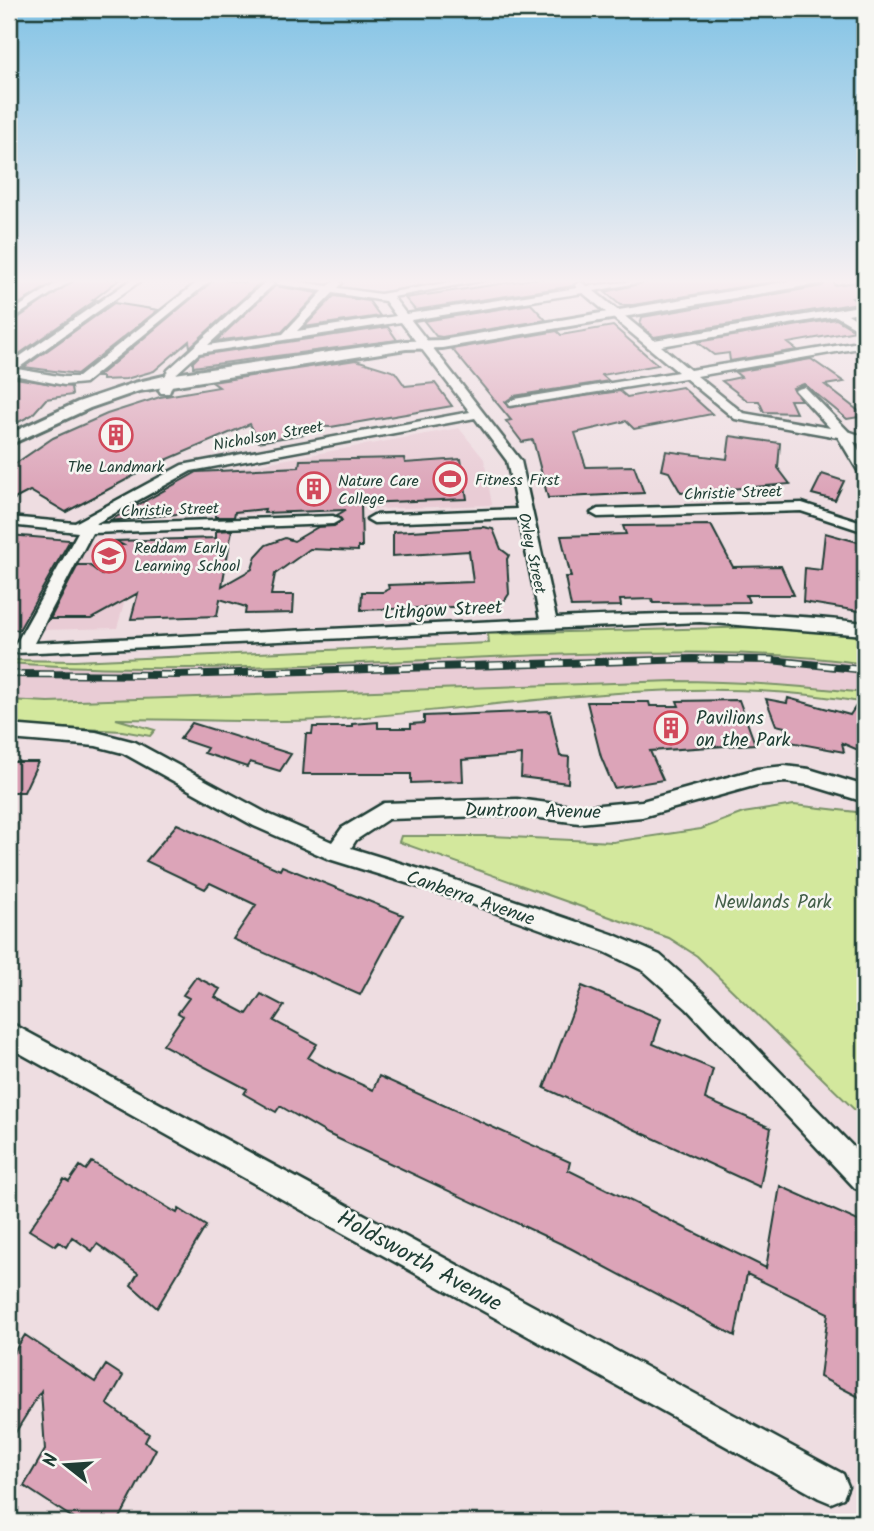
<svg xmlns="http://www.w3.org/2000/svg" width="874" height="1531" font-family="Kalam,sans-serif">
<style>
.built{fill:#e9ccd5}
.green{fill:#d3e89d;stroke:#799268;stroke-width:2}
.building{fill:#dca4b8;stroke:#1f3d34;stroke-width:2}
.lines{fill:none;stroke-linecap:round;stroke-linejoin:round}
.minor-casing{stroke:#1f3d34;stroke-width:5}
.major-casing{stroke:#1f3d34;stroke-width:6}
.minor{fill:#f6f6f2;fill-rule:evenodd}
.major{fill:#f6f6f2;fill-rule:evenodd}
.rail-casing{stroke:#1f3d34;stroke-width:8}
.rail{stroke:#f6f6f2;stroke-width:5;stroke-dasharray:15;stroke-linecap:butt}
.labels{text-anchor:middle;stroke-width:5;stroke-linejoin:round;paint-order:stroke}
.far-street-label{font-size:16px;fill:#1f3d34;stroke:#f6f6f2}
.far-poi-label{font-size:16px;fill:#1f3d34;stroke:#f6f6f2;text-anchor:start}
.street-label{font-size:19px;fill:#1f3d34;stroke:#f6f6f2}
.poi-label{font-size:19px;fill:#1f3d34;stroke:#f6f6f2;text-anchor:start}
.park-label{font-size:19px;fill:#435f49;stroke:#f6f6f2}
.near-street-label{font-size:23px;fill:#1f3d34;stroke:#f6f6f2}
</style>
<rect width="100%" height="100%" fill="#eedde1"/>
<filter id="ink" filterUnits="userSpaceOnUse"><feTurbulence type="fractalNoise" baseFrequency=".0143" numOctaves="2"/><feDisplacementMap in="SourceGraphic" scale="14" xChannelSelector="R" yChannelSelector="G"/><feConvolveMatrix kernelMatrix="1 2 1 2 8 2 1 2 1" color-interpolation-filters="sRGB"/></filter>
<g filter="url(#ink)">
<path class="built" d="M345,279H412L405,286L384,290L340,284Z
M519,279H561L571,288L415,314L401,297Z
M389,322L403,339L400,342L204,370L195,368L212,349Z
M459,428L484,459L492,505L119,518L188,477Z
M154,540L130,583L117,628L41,630L89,543Z
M655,652L804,655L865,664V693L810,687L674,681L48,702L9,700V663L148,668Z"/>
<path class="green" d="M760,627L865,636V664C760,649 654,652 548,655C369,661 188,676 9,663V660L75,661L489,643L488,634Z
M674,681C738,681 801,686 865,693V703C690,670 513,707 338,719C264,724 189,719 116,719L155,730L150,736L122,731L9,725V700L48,702Z
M794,805L865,813V1120L697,956L669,938L399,842L401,836H491L613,842L701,829L743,813Z"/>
<path class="building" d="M18,279H59L9,310V284Z
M76,279H120L93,300H96L9,361V324Z
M215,279L246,283V279H277L275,281L263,280L190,347L189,341L154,371L126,379L102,380V377H97Z
M533,279H586V282L579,280L573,286L415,310L405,298Z
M660,279H788L633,305H620L605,292Z
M830,279H834V285L865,281V296L852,298L858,303L654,337L640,325L642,317L822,286Z
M275,286L318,293L282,332L216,341Z
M334,296L369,301L380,316L304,327Z
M114,303L158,310L77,374L24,367Z
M531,304L546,320L442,337L436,336L424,321Z
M836,319L856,331L788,343L797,350L730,361L729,353L714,355L697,342Z
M613,326L658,365L602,375L609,381L514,396L505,402L508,407L620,391L627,397L682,387L712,414L634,429L626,421L575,433L586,467L634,466L644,493L548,498L533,440L522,442L506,421L511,420L452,349L557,331L561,335Z
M388,327L397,340L193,367V362L200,355Z
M811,359L844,382L825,385L865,416L847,419L804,384L793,388L801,400H790L796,413L764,412L759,401H748L722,381L741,377L735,372Z
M356,360L395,372L405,386L435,383L452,406L331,427L302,426L305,434L259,442L250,424L152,466L66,512L30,491L9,502V468L53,438L107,414L160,397L219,387L212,382Z
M9,377L71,387L72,395L46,399L32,415L9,427Z
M730,436L780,443L778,468L790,484L681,493L669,472L662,470L666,451L727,459Z
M404,458L405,463L461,459L467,499L361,503L362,547H358V551L310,549L275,574L271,595H294L293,613L245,614L246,607L220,599L217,616L131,619L138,593L91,619H50L78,565H89L102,575L106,565L113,564L120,545H123L116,541L216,538V531L232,530L222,586L252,569L256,556L266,545L285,538L294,541L318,527L334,526L342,521L337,515L346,510L264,513L265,509L235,512L234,517H215V510L109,521L197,472L299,467L300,460Z
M822,474L844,481L835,500L812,494Z
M711,525L733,567L781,566L794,595H746L749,602L653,603L652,599L620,600L621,606L571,607L565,577H571L561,536L626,534L623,526Z
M483,527L493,529L501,549L509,555L507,559L509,594L499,609L482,606L361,610L362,592H383L389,589L388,585L473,582L469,551L393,556V532Z
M825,533L865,544V612L803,602L805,568L821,570Z
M9,535L70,540L19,630L9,629Z
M788,698L850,715L856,706L865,710V753L842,743L844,752L785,741V727L776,725L766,699L787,703Z
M739,700L755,744L650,751L663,780L614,788L601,757L587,702H649L650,706H679L677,701Z
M550,711L560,756L569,757L568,783L521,777L522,755L462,760L463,781L411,783V774H303L306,734H312L313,727H352V724L378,722V728H411V724L424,723V716Z
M192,723L291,754L280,771L250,762L247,767L204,753L207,748L180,739Z
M9,762H38L24,792H9Z
M177,824L280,870L282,866L403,915L360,995L233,939L256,905L210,883L205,889L146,861Z
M196,977L220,989L215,997L247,1014L261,994L284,1006L274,1021L317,1044L308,1058L332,1071L373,1090L379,1076L570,1162L568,1170L766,1268L780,1186L865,1224L860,1284L865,1286V1400L820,1377L828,1313L747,1274L735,1336L570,1248L328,1134L280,1106L276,1112L244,1094L247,1089L163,1045L183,1016L178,1013L189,998L183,995Z
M582,986L661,1019L653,1044L713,1069L705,1099L771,1128L760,1187L544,1088Z
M92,1162L177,1213L179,1209L206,1226L157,1308L131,1285L138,1273L97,1244L92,1251L72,1237L66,1247L59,1242L55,1246L29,1230L64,1179L69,1182L80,1166L86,1170Z
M25,1335L95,1382L106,1365L123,1376L107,1404L149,1434L145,1442L156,1449L118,1522H79L24,1486L45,1450L41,1391L9,1443V1360Z"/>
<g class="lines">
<defs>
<path id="minor" d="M63,279H74L9,321V313Z
M132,279H143L17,369L64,377H78L201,279H212L85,383L64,385L9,374V364Z
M280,279L328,286L337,280L342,283L338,288L380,294L469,279H490L393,297L406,314L577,288L575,285L580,282L587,286L657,279L594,291L654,340L865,305V311L848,314L865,325V333L836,316L661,346L690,370L865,341V347L697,376L743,413L830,428L795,390L805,387L848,431L865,437V445L854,442L865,460V475L860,474L838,437L735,419L685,378L510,406L508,403L514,399L678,372L583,293L411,320L521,461L556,618C661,613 760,610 865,623V635L700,622L16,653L13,649L78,532L9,525V517L75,523L182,465L470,412L401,322L199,353L177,373L169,393H161L159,390L168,370L265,282L274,284L208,345L283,334L323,291L276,284ZM333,293L385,301L396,316L297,331ZM475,418L507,461L517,509L374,515L367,519L374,523L519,518L540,619L34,643L92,533L333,524L340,520L333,516L95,524L191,471Z
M802,503L865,523V532L801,511L598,517L591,513L598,509Z
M9,725L96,732L135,742L268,814L332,842L342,828L384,803L517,799L579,807L642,801L757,769L785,766L809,769L865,786V802L809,785L785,782L757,785L642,817L579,823L517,815L388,819L356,840L351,848L455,880L612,934L660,955L703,993L865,1159V1191L855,1188L687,1009L644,971L605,952L455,898L329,859L254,826L123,753L96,746L9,739Z
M9,1022L843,1474L848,1486L843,1498L831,1503L819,1498L9,1047Z"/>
<path id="major" d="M802,279H828L822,283L442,348L406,349L139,391L90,408L9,445V434L78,402L134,383L168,375L406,341L442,340Z"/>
</defs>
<use href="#minor" class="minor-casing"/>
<use href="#major" class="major-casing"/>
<use href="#minor" class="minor"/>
<use href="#major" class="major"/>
<defs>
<path id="rail" d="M9,674L175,675L692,659L771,660L865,670"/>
</defs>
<use href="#rail" class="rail-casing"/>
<use href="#rail" class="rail"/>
</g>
</g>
<linearGradient id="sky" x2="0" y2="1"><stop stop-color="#82c3e5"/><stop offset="0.57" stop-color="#f7f0f2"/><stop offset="1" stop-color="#f7f0f2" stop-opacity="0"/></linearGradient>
<rect width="874" height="493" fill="url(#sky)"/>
<defs>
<symbol id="building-ring" viewBox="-11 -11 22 22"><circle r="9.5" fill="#f6f6f2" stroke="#d1495b" stroke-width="1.5"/><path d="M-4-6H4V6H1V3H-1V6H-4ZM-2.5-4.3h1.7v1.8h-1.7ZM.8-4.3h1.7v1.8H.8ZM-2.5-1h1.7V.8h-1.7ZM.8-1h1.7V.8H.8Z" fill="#d1495b"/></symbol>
<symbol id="stadium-ring" viewBox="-11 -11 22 22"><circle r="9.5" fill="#f6f6f2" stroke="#d1495b" stroke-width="1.5"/><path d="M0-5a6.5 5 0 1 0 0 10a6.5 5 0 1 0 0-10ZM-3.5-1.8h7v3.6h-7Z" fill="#d1495b"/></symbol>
<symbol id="school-ring" viewBox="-11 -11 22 22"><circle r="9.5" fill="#f6f6f2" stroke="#d1495b" stroke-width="1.5"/><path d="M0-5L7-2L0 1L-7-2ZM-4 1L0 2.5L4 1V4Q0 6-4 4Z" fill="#d1495b"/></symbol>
</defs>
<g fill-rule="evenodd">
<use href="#building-ring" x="97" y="416" width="38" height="38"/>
<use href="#stadium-ring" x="431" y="460" width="38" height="38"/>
<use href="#building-ring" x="295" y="470" width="38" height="38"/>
<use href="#school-ring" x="90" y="537" width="38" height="38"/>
<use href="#building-ring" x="652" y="709" width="38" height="38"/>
</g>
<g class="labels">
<g class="far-street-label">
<text transform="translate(268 435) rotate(-10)" y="6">Nicholson Street</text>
<text transform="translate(733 492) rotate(-2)" y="6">Christie Street</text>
<text transform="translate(170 509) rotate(-2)" y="6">Christie Street</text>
<text transform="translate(533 553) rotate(78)" y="6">Oxley Street</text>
</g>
<g class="far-poi-label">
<text x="116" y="472" text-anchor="middle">The Landmark</text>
<text x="475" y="485">Fitness First</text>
<text x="338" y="486">Nature Care<tspan x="338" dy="18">College</tspan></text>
<text x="134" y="553">Reddam Early<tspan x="134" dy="18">Learning School</tspan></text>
</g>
<g class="street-label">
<text transform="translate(443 609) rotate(-3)" y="7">Lithgow Street</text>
<text transform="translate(533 810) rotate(1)" y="7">Duntroon Avenue</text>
<text transform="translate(471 897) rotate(19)" y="7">Canberra Avenue</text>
</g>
<g class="poi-label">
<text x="696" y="724">Pavilions<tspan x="696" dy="22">on the Park</tspan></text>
</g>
<g class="park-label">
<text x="773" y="908">Newlands Park</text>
</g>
<g class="near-street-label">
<text transform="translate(420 1260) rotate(29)" y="8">Holdsworth Avenue</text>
</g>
</g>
<rect width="874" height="1531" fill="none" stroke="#f6f6f2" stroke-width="35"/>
<rect x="18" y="18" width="839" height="1496" fill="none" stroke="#1f3d34" stroke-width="2.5" filter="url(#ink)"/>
<g transform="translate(66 1465) rotate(287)" stroke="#f6f6f2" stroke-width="5" paint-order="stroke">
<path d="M0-5L12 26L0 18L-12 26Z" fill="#1f3d34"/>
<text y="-10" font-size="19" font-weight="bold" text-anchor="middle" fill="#1f3d34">N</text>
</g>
</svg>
